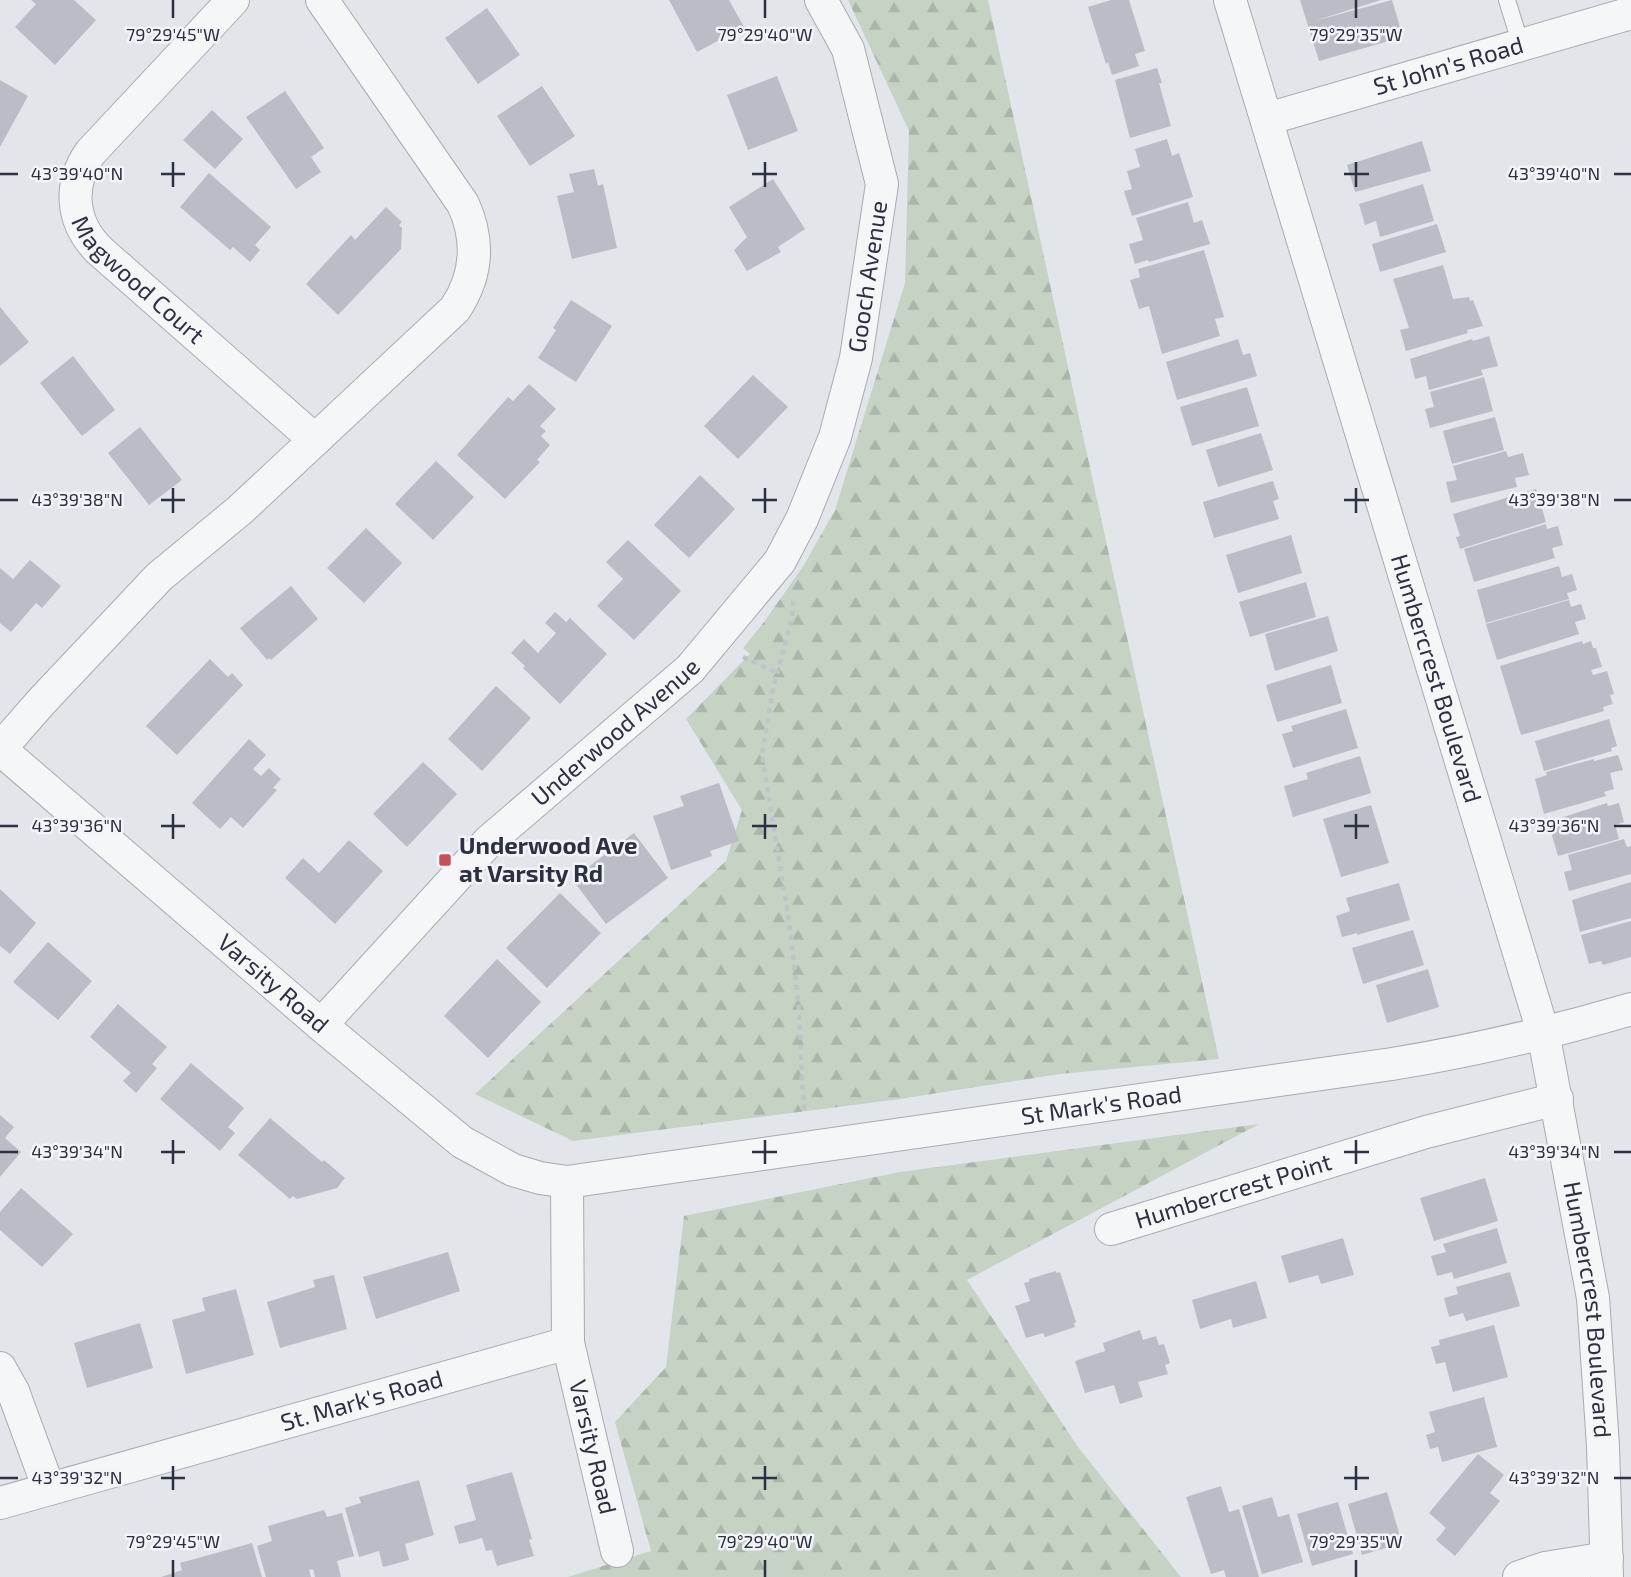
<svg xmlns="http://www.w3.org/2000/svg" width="1631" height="1577" font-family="'Exo 2',sans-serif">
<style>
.forest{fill:url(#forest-firs)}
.building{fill:#babdc6}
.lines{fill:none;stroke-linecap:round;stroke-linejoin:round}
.service-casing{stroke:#a7abb4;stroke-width:18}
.minor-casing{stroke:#a7abb4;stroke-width:34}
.path{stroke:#c0c3c8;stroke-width:4.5;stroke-dasharray:5 5;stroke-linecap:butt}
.service{stroke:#f5f6f8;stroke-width:16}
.minor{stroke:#f5f6f8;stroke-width:32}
.ticks{fill:none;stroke:#2b3141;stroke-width:2.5}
.poi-dot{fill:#c65058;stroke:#f2f4f7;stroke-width:2.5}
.labels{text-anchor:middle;stroke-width:5;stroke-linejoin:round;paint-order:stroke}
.street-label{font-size:24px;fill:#2b3141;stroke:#f2f4f7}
.poi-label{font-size:24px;font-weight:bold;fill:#2b3141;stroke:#f2f4f7;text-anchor:start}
.ticks-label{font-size:18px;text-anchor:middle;fill:#2b3141;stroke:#f2f4f7;stroke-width:5;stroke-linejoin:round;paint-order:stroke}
</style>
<defs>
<pattern id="forest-firs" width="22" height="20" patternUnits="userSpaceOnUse" patternTransform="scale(1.75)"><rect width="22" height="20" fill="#c6d3c4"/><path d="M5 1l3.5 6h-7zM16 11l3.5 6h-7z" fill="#aab6aa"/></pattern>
</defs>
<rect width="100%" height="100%" fill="#e2e5ea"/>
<path class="forest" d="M848,0H988L1219,1059L1060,1074L893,1100L573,1141L475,1094L726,861L742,810L686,719L750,654L743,648L764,622L804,565L835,510L905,283L909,131Z
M1259,1124L967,1280L1078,1447L1181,1577H568L651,1551L615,1422L666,1367L684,1216L900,1172Z"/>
<path class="building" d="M31,0H74L96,20L55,65L15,27L36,4Z
M669,0H729L744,27L697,52Z
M1111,0H1129L1145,51L1135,54L1139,66L1112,75L1108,62L1106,64L1088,7Z
M1300,0H1381L1314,21L1392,0L1403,37L1319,61Z
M487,8L520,55L478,84L445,38Z
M1157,68L1162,83H1159L1171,126L1130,138L1115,80Z
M777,76L798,131L748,150L727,95Z
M0,80L28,96L0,147Z
M542,86L575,136L530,166L497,116Z
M285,91L324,148L311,157L321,172L296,189L246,117Z
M212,110L243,139L215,169L183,140Z
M1167,139L1172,156L1179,153L1193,197L1132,216L1124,191L1132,189L1127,171L1140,167L1135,149Z
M1422,141L1431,171L1355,192L1347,165Z
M594,169L598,186L603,184L617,248L572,259L557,196L574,192L569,174Z
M209,173L271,227L255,245L260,250L250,262L233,247L230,250L180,207Z
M773,179L805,229L778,247L781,252L747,271L734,250L747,237L729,207Z
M1423,184L1434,221L1380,237L1376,221L1365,225L1359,204Z
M1188,202L1194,223L1202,220L1210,244L1149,262L1148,260L1135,264L1129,244L1143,240L1136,218Z
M386,207L402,222L399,225L402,228L401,249L338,315L306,284L351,235L355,240Z
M1437,224L1446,252L1380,272L1372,244Z
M1204,250L1224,317L1215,319L1220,336L1162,354L1149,306L1139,309L1130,280L1140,277L1138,269Z
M1443,265L1453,299L1469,297L1470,301L1473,300L1483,326L1467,330L1468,333L1406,351L1400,330L1409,328L1393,279Z
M571,300L612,326L576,382L538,358L556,330L553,328Z
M0,307L29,342L0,366Z
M1489,336L1498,366L1481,370L1483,375L1429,390L1426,376L1415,379L1410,359L1472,339L1473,341Z
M1238,339L1243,355L1250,353L1257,376L1177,400L1166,362Z
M73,356L115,410L82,436L40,383Z
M753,375L788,407L738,459L704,426Z
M1484,377L1493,411L1430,428L1425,409L1434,407L1430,392Z
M529,384L556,409L540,426L546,431L541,436L550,445L537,460L540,462L505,499L457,455L508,397L513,401Z
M1247,387L1259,426L1192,446L1180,407Z
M1495,417L1504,450L1452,464L1443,431Z
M140,427L182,480L149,505L108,453Z
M1261,433L1273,470L1218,487L1206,450Z
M1506,451L1508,457L1523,453L1529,475L1515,478L1517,487L1451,503L1446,482L1457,480L1453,466Z
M436,461L474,497L433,540L395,504Z
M700,475L735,509L689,558L654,525Z
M1273,481L1279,499L1273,501L1279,519L1214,538L1203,502Z
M1536,489L1546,522L1460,549L1456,537L1460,536L1453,514Z
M1546,524L1547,529L1558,526L1563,545L1552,548L1555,558L1474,582L1464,549Z
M366,528L402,563L364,603L327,568Z
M1291,535L1302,573L1238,593L1226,555Z
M628,540L681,591L634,640L597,606L623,579L606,562Z
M30,560L61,586L42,608L36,603L11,632L0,623V568L13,579Z
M1559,566L1562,577L1572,574L1577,590L1567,593L1569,599L1486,623L1477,590Z
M1306,582L1316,617L1250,637L1239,602Z
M291,586L318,619L271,660L269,658L267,660L240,628Z
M1569,600L1571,607L1581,604L1586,619L1575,622L1579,634L1497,660L1486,624Z
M555,612L566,622L570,618L607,654L560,704L523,668L525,666L511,653L524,639L538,653L556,633L545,623Z
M1328,616L1338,651L1275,671L1265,634Z
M1582,641L1583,644L1591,641L1593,648H1596L1602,667L1591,670L1593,675L1607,671L1614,694L1610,695L1613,704L1603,707L1604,711L1521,735L1500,666Z
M210,659L228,677L232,673L243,685L177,755L146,726Z
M1331,665L1342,703L1277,722L1266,685Z
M496,686L531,718L482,771L448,739Z
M1346,709L1358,748L1293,768L1282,734L1293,731L1291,726Z
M1609,719L1617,746L1611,748L1612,751L1544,771L1535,741Z
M249,739L266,755L253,769L261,776L269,768L281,779L273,788L277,790L243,828L231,817L220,829L192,803Z
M1618,755L1623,770L1610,773L1614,789L1604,792L1606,796L1544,814L1535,779L1547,775L1546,772L1594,759V761Z
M1360,756L1371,793L1293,817L1284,786L1308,779L1306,773Z
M423,762L457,794L407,847L373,814Z
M719,783L739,841L710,851L712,856L671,870L653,816L684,806L680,796Z
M1607,803L1608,806L1619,803L1624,822L1615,825L1619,839L1558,856L1548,822Z
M1371,805L1389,863L1341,877L1323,819Z
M634,833L668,878L606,924L572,879Z
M1624,839L1627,847L1631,846V874L1569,891L1564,872L1572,870L1568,855Z
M349,840L383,871L335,924L285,878L303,858L319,873Z
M1631,882V918L1580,932L1572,900Z
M1399,883L1410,920L1357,935V933L1342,937L1336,916L1350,911L1346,898Z
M0,889L36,923L10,954L0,946Z
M560,893L601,933L547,988L506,948Z
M1631,921V957L1603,965L1601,961L1589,964L1581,935Z
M1413,930L1424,965L1363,984L1352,948Z
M48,942L92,981L58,1020L13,982Z
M497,959L541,1002L488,1058L444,1016Z
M1428,969L1439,1007L1387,1023L1376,985Z
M118,1004L167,1047L152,1064L157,1068L136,1093L123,1081L131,1073L90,1037Z
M191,1063L244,1108L228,1127L235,1133L220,1151L160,1099Z
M0,1115L14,1127L5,1138L21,1152L0,1177Z
M270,1118L322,1162L324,1160L345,1178L337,1188L297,1199L293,1196L290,1199L238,1155Z
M1485,1178L1498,1221L1434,1241L1420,1198Z
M21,1188L73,1234L42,1267L0,1230V1212Z
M1497,1228L1507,1263L1454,1279L1452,1272L1437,1276L1431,1256L1446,1252L1443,1244Z
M1343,1238L1354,1275L1321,1284L1318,1275L1289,1283L1281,1256Z
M448,1252L460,1291L376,1319L363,1277Z
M1056,1271V1273L1060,1272L1076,1322L1074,1323L1075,1327L1045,1337L1043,1333L1026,1338L1015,1306L1030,1301L1024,1283L1029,1282V1279Z
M1510,1272L1520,1306L1466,1321L1463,1313L1449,1317L1444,1298L1458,1294L1456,1287Z
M334,1275L347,1329L280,1348L267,1302L315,1287L313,1280Z
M1256,1281L1267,1318L1233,1328L1231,1319L1200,1329L1192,1300Z
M236,1289L254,1355L186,1374L172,1320L205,1311L202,1298Z
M140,1323L153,1368L87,1388L74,1343Z
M1494,1325L1508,1377L1453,1392L1445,1362L1436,1364L1431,1347L1440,1345L1439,1340Z
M1140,1330L1143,1340L1156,1336L1159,1345L1164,1344L1170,1363L1165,1365L1168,1374L1138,1382L1143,1397L1120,1404L1114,1385L1085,1393L1075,1361L1105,1351L1103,1343Z
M1484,1397L1497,1447L1442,1462L1438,1447L1430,1449L1426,1435L1435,1432L1429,1412Z
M1478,1454L1504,1475L1490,1493L1500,1501L1455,1556L1436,1540L1446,1528L1429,1513Z
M512,1472L532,1539L529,1540L534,1556L497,1566L492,1550L486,1551L482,1538L459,1544L454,1526L476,1520L466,1485Z
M419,1480L434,1535L405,1544L409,1560L383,1567L379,1551L359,1557L345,1508L361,1503L359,1497Z
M1221,1486L1229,1512L1239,1509L1259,1577H1226L1224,1570L1211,1574L1186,1497Z
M1387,1492L1402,1543L1362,1555L1348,1504Z
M1272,1497L1278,1517L1289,1514L1303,1562L1262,1574L1242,1506Z
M1338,1502L1353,1554L1312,1566L1297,1514Z
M324,1510L327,1517L342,1513L354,1556L337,1561L341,1577H315L313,1569L309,1570L311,1577H266L257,1546L272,1541L268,1526Z
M252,1543L262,1577H161L182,1570L180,1563Z"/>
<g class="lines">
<defs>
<path id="service" d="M1507,0L1521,45"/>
<g id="minor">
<path id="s1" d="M233,0L90,153C68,185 71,223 100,251L315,440"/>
<path id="s2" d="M1230,0L1543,1032L1593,1298L1603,1446L1607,1577"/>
<path id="s3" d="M1267,119L1631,13"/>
<path id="s4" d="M0,749L321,1025L462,1142L513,1170L540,1178L567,1182L1392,1064C1473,1051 1553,1032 1631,1009"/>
<path d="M0,749L42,701L159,577L240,510L455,309C477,276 480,241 463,204L322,0"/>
<path id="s5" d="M321,1025L489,841L690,669L780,561L802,519L835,437L856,358L882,184L848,49L821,0"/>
<path id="s6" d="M1111,1229L1426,1132L1557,1099"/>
<path id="s7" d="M568,1343L617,1551"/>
<path d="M0,1368L13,1391L49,1489"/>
<path id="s8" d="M0,1503L568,1343L567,1182"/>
<path d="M1519,1577L1545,1568L1607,1558"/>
</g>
</defs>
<use href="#service" class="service-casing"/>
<use href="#minor" class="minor-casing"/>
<path class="path" d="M793,601L792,618L773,688L762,755L789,921L799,1009L802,1082L805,1114
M743,657L777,673"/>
<use href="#service" class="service"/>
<use href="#minor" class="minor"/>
</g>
<path class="ticks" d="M173,0V18M765,0V18M1356,0V18M173,162V187M765,162V187M1356,162V187M0,174H18M161,174H185M752,174H777M1344,174H1369M1614,174H1631M173,488V513M765,488V513M1356,488V513M0,500H18M161,500H185M752,500H777M1344,500H1369M1614,500H1631M173,814V839M765,814V839M1356,814V839M0,826H18M161,826H185M752,826H777M1344,826H1369M1614,826H1631M173,1140V1164M765,1140V1164M1356,1140V1164M0,1152H18M161,1152H185M752,1152H777M1344,1152H1369M1614,1152H1631M173,1466V1490M765,1466V1490M1356,1466V1490M0,1478H18M161,1478H185M752,1478H777M1344,1478H1369M1614,1478H1631M173,1560V1577M765,1560V1577M1356,1560V1577"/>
<rect class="poi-dot" x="438" y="853" width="14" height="14" rx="3.5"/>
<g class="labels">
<g class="street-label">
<text dy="8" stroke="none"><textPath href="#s3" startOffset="189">St John's Road</textPath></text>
<text dy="8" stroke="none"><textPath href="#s1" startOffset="364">Magwood Court</textPath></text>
<text dy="8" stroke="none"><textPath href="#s5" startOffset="954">Gooch Avenue</textPath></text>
<text dy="8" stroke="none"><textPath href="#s2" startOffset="709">Humbercrest Boulevard</textPath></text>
<text dy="8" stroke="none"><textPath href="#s5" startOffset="416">Underwood Avenue</textPath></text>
<text dy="8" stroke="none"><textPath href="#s4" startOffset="360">Varsity Road</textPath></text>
<text dy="8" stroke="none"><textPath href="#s4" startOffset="1260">St Mark's Road</textPath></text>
<text dy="8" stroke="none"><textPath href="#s6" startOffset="128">Humbercrest Point</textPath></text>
<text dy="8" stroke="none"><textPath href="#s2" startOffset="1360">Humbercrest Boulevard</textPath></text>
<text dy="8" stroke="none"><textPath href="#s8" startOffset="376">St. Mark's Road</textPath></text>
<text dy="8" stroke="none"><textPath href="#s7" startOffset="107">Varsity Road</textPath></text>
</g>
<g class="poi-label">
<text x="459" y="854">Underwood Ave<tspan x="459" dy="28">at Varsity Rd</tspan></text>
</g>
</g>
<g class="ticks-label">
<text x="173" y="41">79°29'45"W</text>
<text x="765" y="41">79°29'40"W</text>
<text x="1356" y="41">79°29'35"W</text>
<text x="77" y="180">43°39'40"N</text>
<text x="1554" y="180">43°39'40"N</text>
<text x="77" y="506">43°39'38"N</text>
<text x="1554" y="506">43°39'38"N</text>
<text x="77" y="832">43°39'36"N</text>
<text x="1554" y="832">43°39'36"N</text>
<text x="77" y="1158">43°39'34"N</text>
<text x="1554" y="1158">43°39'34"N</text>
<text x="77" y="1484">43°39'32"N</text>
<text x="1554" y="1484">43°39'32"N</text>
<text x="173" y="1548">79°29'45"W</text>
<text x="765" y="1548">79°29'40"W</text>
<text x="1356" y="1548">79°29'35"W</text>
</g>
</svg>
